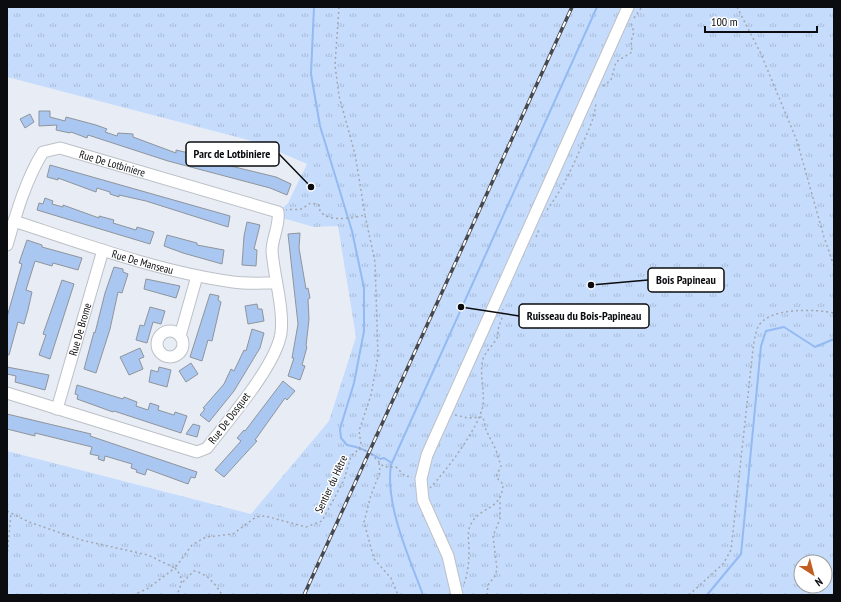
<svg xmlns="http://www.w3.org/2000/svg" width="841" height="602" font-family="'PT Sans Narrow',sans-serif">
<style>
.park{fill:url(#park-tufts);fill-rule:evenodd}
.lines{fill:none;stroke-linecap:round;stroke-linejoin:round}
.stream{stroke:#93baf3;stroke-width:2}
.building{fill:#aac7f2;stroke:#8f949b}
.minor-casing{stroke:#bcc0c7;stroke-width:13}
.path{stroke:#a3a6ad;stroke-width:1.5;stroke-dasharray:2 3;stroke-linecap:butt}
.minor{stroke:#fff;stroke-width:11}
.rail-casing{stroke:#46484c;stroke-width:3.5}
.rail{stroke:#fff;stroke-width:2;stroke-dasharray:6;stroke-linecap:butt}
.labels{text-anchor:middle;stroke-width:3;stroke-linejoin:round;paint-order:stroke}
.street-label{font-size:11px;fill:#0b0c0f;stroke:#fff}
.leader{fill:none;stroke:#0b0c0f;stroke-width:1.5}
.callout-dot{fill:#0b0c0f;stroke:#fff;stroke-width:1.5}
.callout{fill:#fff;stroke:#0b0c0f;stroke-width:1.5}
.callout-label{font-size:12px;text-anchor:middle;font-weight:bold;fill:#0b0c0f}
</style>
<defs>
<pattern id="park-tufts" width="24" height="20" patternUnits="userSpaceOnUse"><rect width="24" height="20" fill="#c6dcfc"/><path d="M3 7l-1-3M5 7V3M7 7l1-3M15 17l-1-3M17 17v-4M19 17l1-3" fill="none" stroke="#a9bcd7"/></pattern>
</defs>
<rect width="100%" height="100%" fill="#e8edf5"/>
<path class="park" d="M9,7H834V595H7V451L251,514L329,421L356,337L338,226L314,227L279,217L278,212L288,203L307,164L256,142L7,77V13ZM801,562H825V586H801Z"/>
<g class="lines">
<path class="stream" d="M314,7L311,74L320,126L352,231L364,288V331L354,383L340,429L341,438L347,445C361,447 369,452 380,459L384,458L392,463
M423,595C409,557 385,505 391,465L597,7
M707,595L741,554L761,346L766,331L784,327L815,347L834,339"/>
</g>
<path class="building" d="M39,111H50V117L65,121L66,117L96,125L107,129L105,132L117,136L118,133L133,134V137L176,153V150L210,158V161L276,177L291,184L287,195L270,188L168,161L88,135L87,138L71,132L70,133L56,130L57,125L39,126Z
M30,114L34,122L25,128L20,119Z
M50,165L230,216L228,227L146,201L119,195V197L110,194V192L97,188L96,192L58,178V180L47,177Z
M45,198L53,201L52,204L63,207V205L99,218V216L114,220L113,223L136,230L137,227L154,232L150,244L37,210L39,203L43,204Z
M247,222L260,225L254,249L257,250L256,266L242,265L244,236Z
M300,233L299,248L306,289L308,288L310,298L308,299L309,319L306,346L307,347L302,365L305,366L300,380L288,376L294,358H292L298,324L288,234Z
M167,235L197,243V245L224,250L222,264L183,253L164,246Z
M27,240L42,245V247L82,258L78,270L53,263L52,266L35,261L26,290L32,292L28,310L24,324L18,322L9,355H7V317L22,264L19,263Z
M114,267L123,269V272L128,274L122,293L118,292L110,329L96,373L84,369L94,332L95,333L105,293Z
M146,279L180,286L176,298L144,289Z
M62,280L74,284L50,359L39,355L46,335L43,334Z
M210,294L219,296L218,300L221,302L212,341L208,340L202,361L190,357Z
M257,304L258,309H262L264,321L248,324L245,306Z
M150,307L165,311L161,324L153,322L147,343L136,340L140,325L144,326Z
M252,329L264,333L260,348L234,391L209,422L200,415L205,409L203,408L224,384L231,369L234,371L244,350L246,351Z
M140,348L144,357L139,359L143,369L129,375L120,357Z
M191,363L198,374L186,382L179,371Z
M7,367L49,375L45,390L15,382L16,376L7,374Z
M159,367L171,370L167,387L149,382L151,370L158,372Z
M283,381L295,391L287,400L285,398L255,440L257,441L224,477L215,470L241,441L237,438L244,430L245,431Z
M77,385L123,399L124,397L137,402L136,406L148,410L150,403L159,406L158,410L174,415L175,412L187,416L181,433L114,411L113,412L77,399L78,395L75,394Z
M7,414L91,434L90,436L197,472L195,478L191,477L188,484L147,469L145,475L136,472L137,470L131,468L132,464L105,456L104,461L98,459L99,456L90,454L92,447L35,433V436L7,429Z
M193,424L200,426L197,437L186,434Z"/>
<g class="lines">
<defs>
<g id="minor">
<path id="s1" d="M14,221C84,244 160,272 233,282C247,284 262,283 276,283"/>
<path id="s2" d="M7,245C16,214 26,179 43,152L60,148L278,212C280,225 272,238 272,251C274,277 284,308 281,333C276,366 228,420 207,448L197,452L7,393"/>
<circle cx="170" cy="344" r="13"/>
<path d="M180,336L197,276"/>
<path id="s3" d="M57,409L103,250"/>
<path d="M457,595L448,556L423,500L421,479L427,455L628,7"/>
</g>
</defs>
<use href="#minor" class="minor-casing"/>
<path class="path" d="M339,7L335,65L339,96L355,154L365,215
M737,7L761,54L797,141L824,237L834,266
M634,18L642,7
M603,86L611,80L616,62L632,52L631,41L634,32L631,23
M547,210C562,189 572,169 582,145C588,131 595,118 596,102
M536,237L539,230
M455,415L468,418L483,417L486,430L496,450L501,466L496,477L503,484C502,512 479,505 470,526C467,533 469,542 469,550C469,562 468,573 464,584
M359,449L366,451
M371,454L384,467H396L405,476L412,477
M379,463L380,472L371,495L364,522L374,559L391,578L398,595
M430,488C446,471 479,428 483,405C485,390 479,374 483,359C486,350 495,344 498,336C498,335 498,331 498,330C500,322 503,318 503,309
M7,511L29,522L81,540L148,555L175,568L192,545L206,537L233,534L256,517L265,516L306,527L322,521L344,480L351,456L359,449L361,444L359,431L371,395L378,356L375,262L365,215C352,218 329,223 320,211L319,205C307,201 310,205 301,209C297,210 291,209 286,210
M7,557L11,513
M183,582L194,571C207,574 215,583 222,595
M133,595L147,589L175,568C184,578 182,583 177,595
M487,595L488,585L495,576L497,569L493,536L500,519V501H499
M689,595L723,564L731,550L753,349C754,342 755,334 758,327C768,307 815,309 834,313"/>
<use href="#minor" class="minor"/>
<defs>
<path id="rail" d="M304,595L572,7"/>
</defs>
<use href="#rail" class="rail-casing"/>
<use href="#rail" class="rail"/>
</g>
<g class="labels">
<g class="street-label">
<text dy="4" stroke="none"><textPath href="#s2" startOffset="172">Rue De Lotbiniere</textPath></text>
<text dy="4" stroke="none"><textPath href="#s1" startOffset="135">Rue De Manseau</textPath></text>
<text dy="4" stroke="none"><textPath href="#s3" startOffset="83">Rue De Brome</textPath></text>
<text transform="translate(229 418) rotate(-53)" y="4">Rue De Dosquet</text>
<text transform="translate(331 484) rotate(-65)" y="4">Sentier du Hêtre</text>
</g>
</g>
<path class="leader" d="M311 187L279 154M591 285L648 280M461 307L519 316"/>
<g class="callout-dot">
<circle cx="311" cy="187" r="4"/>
<circle cx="591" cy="285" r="4"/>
<circle cx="461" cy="307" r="4"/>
</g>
<g class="callout">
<rect x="186" y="142" width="93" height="24" rx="4"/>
<rect x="648" y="268" width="76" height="24" rx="4"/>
<rect x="519" y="304" width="130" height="24" rx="4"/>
</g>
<g class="callout-label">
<text x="232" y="158">Parc de Lotbiniere</text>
<text x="686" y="284">Bois Papineau</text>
<text x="584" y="320">Ruisseau du Bois-Papineau</text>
</g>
<rect width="841" height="602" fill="none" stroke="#0b0c0f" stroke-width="16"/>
<g transform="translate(813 574) rotate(144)"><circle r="19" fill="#ffffff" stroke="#9d9e9f"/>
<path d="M0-3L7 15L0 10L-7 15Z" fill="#c15f22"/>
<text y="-6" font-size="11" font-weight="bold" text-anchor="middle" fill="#0b0c0f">N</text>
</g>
<path d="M705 26v6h112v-6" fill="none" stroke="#0b0c0f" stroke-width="2"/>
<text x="711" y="26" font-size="12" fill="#0b0c0f" stroke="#ffffff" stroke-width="3" paint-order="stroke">100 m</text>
</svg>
